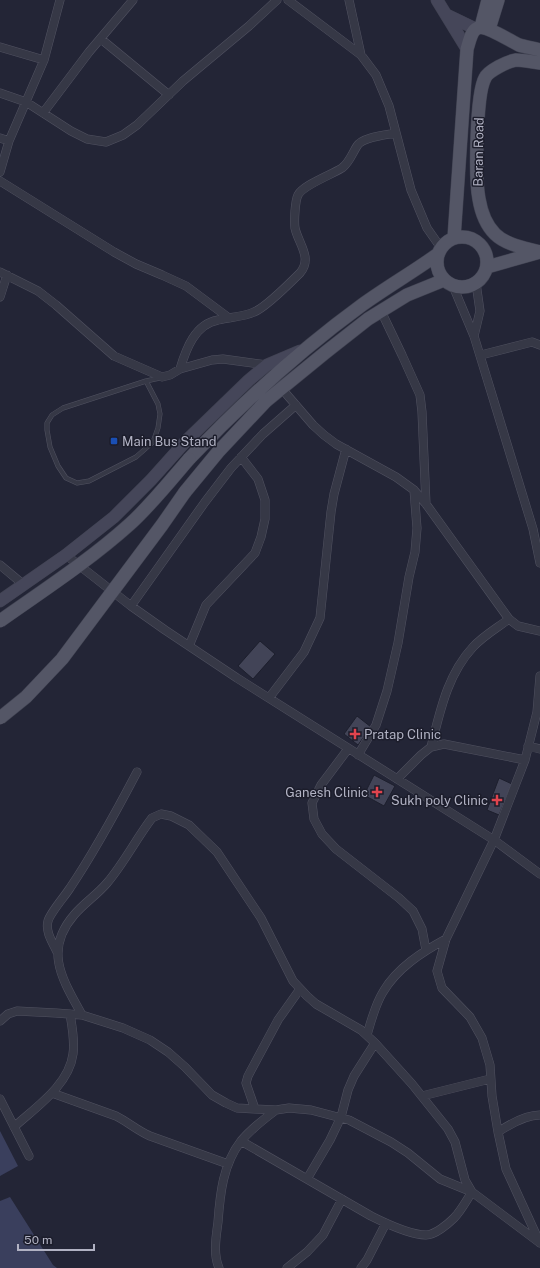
<svg xmlns="http://www.w3.org/2000/svg" width="540" height="1268" font-family="'Public Sans',sans-serif">
<style>
.water{fill:#3a3f5d}
.building{fill:#424457;stroke:#1d1f2d}
.lines{fill:none;stroke-linecap:round;stroke-linejoin:round}
.lane-casing{stroke:#515261;stroke-width:5}
.street-casing{stroke:#515261;stroke-width:9}
.secondary-casing{stroke:#3f4150;stroke-width:13}
.primary-casing{stroke:#3f4150;stroke-width:14}
.lane{stroke:#363846;stroke-width:4}
.street{stroke:#363846;stroke-width:8}
.secondary{stroke:#454659;stroke-width:12}
.primary{stroke:#545666;stroke-width:13}
.primary-bridge-casing{stroke:#3f4150;stroke-width:14;stroke-linecap:butt}
.primary-bridge{stroke:#545666;stroke-width:13}
.transit-dot{fill:#1a4fb4;stroke:#1c1d2b;stroke-width:1.5}
.health-dot{fill:#e0444e;stroke:#1c1d2b;stroke-width:1.5}
.labels{text-anchor:middle;stroke-width:3;stroke-linejoin:round;paint-order:stroke}
.street-label{font-size:13px;fill:#b1b2c3;stroke:#1c1d2b}
.poi-label{font-size:13px;fill:#b1b2c3;stroke:#1c1d2b;text-anchor:start}
</style>
<rect width="100%" height="100%" fill="#232536"/>
<path class="water" d="M0,1131L18,1166L0,1176Z
M10,1197L53,1265L57,1268H0V1201Z"/>
<path class="building" d="M260,641L275,654L253,679L238,666Z
M357,716L371,727L358,745L344,734Z
M374,775L395,786L384,806L364,795Z
M499,778L512,784L499,815L487,810Z"/>
<g class="lines">
<defs>
<path id="lane" d="M146,381L158,404L160,414L158,428L153,442L136,457L89,481L77,483L66,478L58,466L50,447L47,430V423L52,415L63,408L146,381L160,378"/>
<path id="street" d="M288,0L361,55L376,75L389,106L411,190L427,228L441,248
M349,0L361,55
M101,39L169,95
M0,47L44,60
M0,93L26,102L71,131L87,139L106,142L123,135L137,125L183,81L249,26L277,0
M43,113L89,52L133,0
M0,138L9,141
M0,172L9,141L44,60L60,0
M0,181L114,252L136,264L162,275L186,286L229,318
M0,272L38,291L56,305L114,356L162,377L170,375L180,369L212,360L223,359L267,365
M453,286L474,336L533,529L540,563
M0,297L7,275
M381,311L402,355L420,395L422,412L426,504
M474,336L480,311L476,283
M481,355L532,342L540,345
M180,369C186,349 195,324 218,320C230,317 243,317 254,312C265,308 291,282 300,273C313,258 298,243 295,228C294,221 295,201 298,195C303,185 331,175 342,168C349,163 352,154 357,146C362,137 386,135 396,133
M282,389L313,425L324,435L336,444L396,477L414,490L426,504L509,619L518,626L540,631
M66,555L131,606L165,630L237,678L494,840L540,874
M0,565L24,585
M131,606L205,502L231,468L263,434L296,405
M189,646L206,605L255,553L261,537L265,519V500L258,479L241,457
M269,698L304,652L320,618L331,512L334,494L346,449
M528,746L540,749
M431,747C440,712 447,675 473,647C483,636 497,628 509,619
M348,749L321,785L312,803L314,819L322,834L336,849L399,898L413,911L422,929L426,950
M358,755L376,725L387,691L398,643L409,577L415,552L417,528L414,490
M397,779L421,755L431,747L444,744L525,760
M57,952C53,943 45,932 48,921C50,913 65,896 70,888C95,851 116,812 137,772
M82,1015C63,980 43,951 74,915C84,903 97,895 107,883C124,863 136,839 152,818L161,814L171,816L189,825L217,852L261,918L293,981L307,996L316,1004L361,1030L375,1043L412,1084L448,1129L455,1142L465,1180L472,1192L540,1243
M0,1021L8,1014L17,1011L56,1013L82,1015L123,1028L150,1040L168,1052L185,1067L212,1095L226,1103L237,1108L255,1109L276,1110L289,1108L311,1110L349,1120L391,1142L408,1153L440,1179L472,1192C466,1201 461,1211 454,1218C448,1224 435,1235 426,1235C410,1235 385,1223 371,1216L241,1141
M367,1035C371,1021 375,1005 383,992C397,968 422,952 446,939
M52,1093L116,1116C128,1122 138,1131 150,1136L228,1164
M422,1096L490,1079
M0,1099L29,1156
M255,1109L246,1083L248,1076L278,1020L300,989
M14,1127C36,1107 69,1085 73,1054C75,1041 72,1026 70,1014
M498,1132C510,1124 525,1115 540,1115
M307,1179L330,1140L341,1117L348,1090L354,1076L375,1043
M540,1243L506,1169L498,1132L492,1096L490,1065L482,1038L470,1017L442,988L437,971L446,939L494,840L525,760L537,712L540,676
M219,1268C213,1254 216,1237 218,1222C220,1194 223,1164 241,1141C251,1129 264,1119 276,1110
M287,1268L307,1252L323,1235L342,1199
M361,1268L367,1260L386,1223"/>
<path id="secondary" d="M437,0L467,49
M447,15L476,29
M0,601L66,555L114,517L151,480L186,441L249,380L267,365L300,351"/>
<path id="primary" d="M481,27L488,0
M489,29L498,0
M540,63C532,62 523,60 516,60C508,61 488,71 485,78C476,94 475,179 479,199C481,211 486,225 495,234C506,245 526,248 540,252
M437 262a25 25 0 1 1 50 0a25 25 0 1 1-50 0Z
M454,238L467,49C469,43 471,32 476,29C484,23 510,41 519,45C525,47 533,48 540,50
M487,267L540,252
M189,459C242,403 299,351 362,305C387,287 413,272 438,254
M185,492L218,452L266,401L326,352L368,319L407,295L444,280"/>
</defs>
<use href="#lane" class="lane-casing"/>
<use href="#street" class="street-casing"/>
<use href="#secondary" class="secondary-casing"/>
<use href="#primary" class="primary-casing"/>
<use href="#lane" class="lane"/>
<use href="#street" class="street"/>
<use href="#secondary" class="secondary"/>
<use href="#primary" class="primary"/>
<defs>
<path id="primary-bridge" d="M0,621C44,590 90,560 130,524C151,505 170,481 189,459
M0,718L26,697L62,659L162,525L185,492"/>
</defs>
<use href="#primary-bridge" class="primary-bridge-casing"/>
<use href="#primary-bridge" class="primary-bridge"/>
</g>
<rect class="transit-dot" x="110" y="437" width="8" height="8" rx="2"/>
<g class="health-dot">
<path d="M353 728h4v4h4v4h-4v4h-4v-4h-4v-4h4z"/>
<path d="M375 786h4v4h4v4h-4v4h-4v-4h-4v-4h4z"/>
<path d="M495 794h4v4h4v4h-4v4h-4v-4h-4v-4h4z"/>
</g>
<g class="labels">
<g class="street-label">
<text transform="translate(478 152) rotate(-89)" y="5">Baran Road</text>
</g>
<g class="poi-label">
<text x="122" y="446">Main Bus Stand</text>
<text x="364" y="739">Pratap Clinic</text>
<text x="368" y="797" text-anchor="end">Ganesh Clinic</text>
<text x="488" y="805" text-anchor="end">Sukh poly Clinic</text>
</g>
</g>
<path d="M18 1244v6h76v-6" fill="none" stroke="#b1b2c3" stroke-width="2"/>
<text x="24" y="1244" font-size="12" fill="#b1b2c3" stroke="#1c1d2b" stroke-width="3" paint-order="stroke">50 m</text>
</svg>
